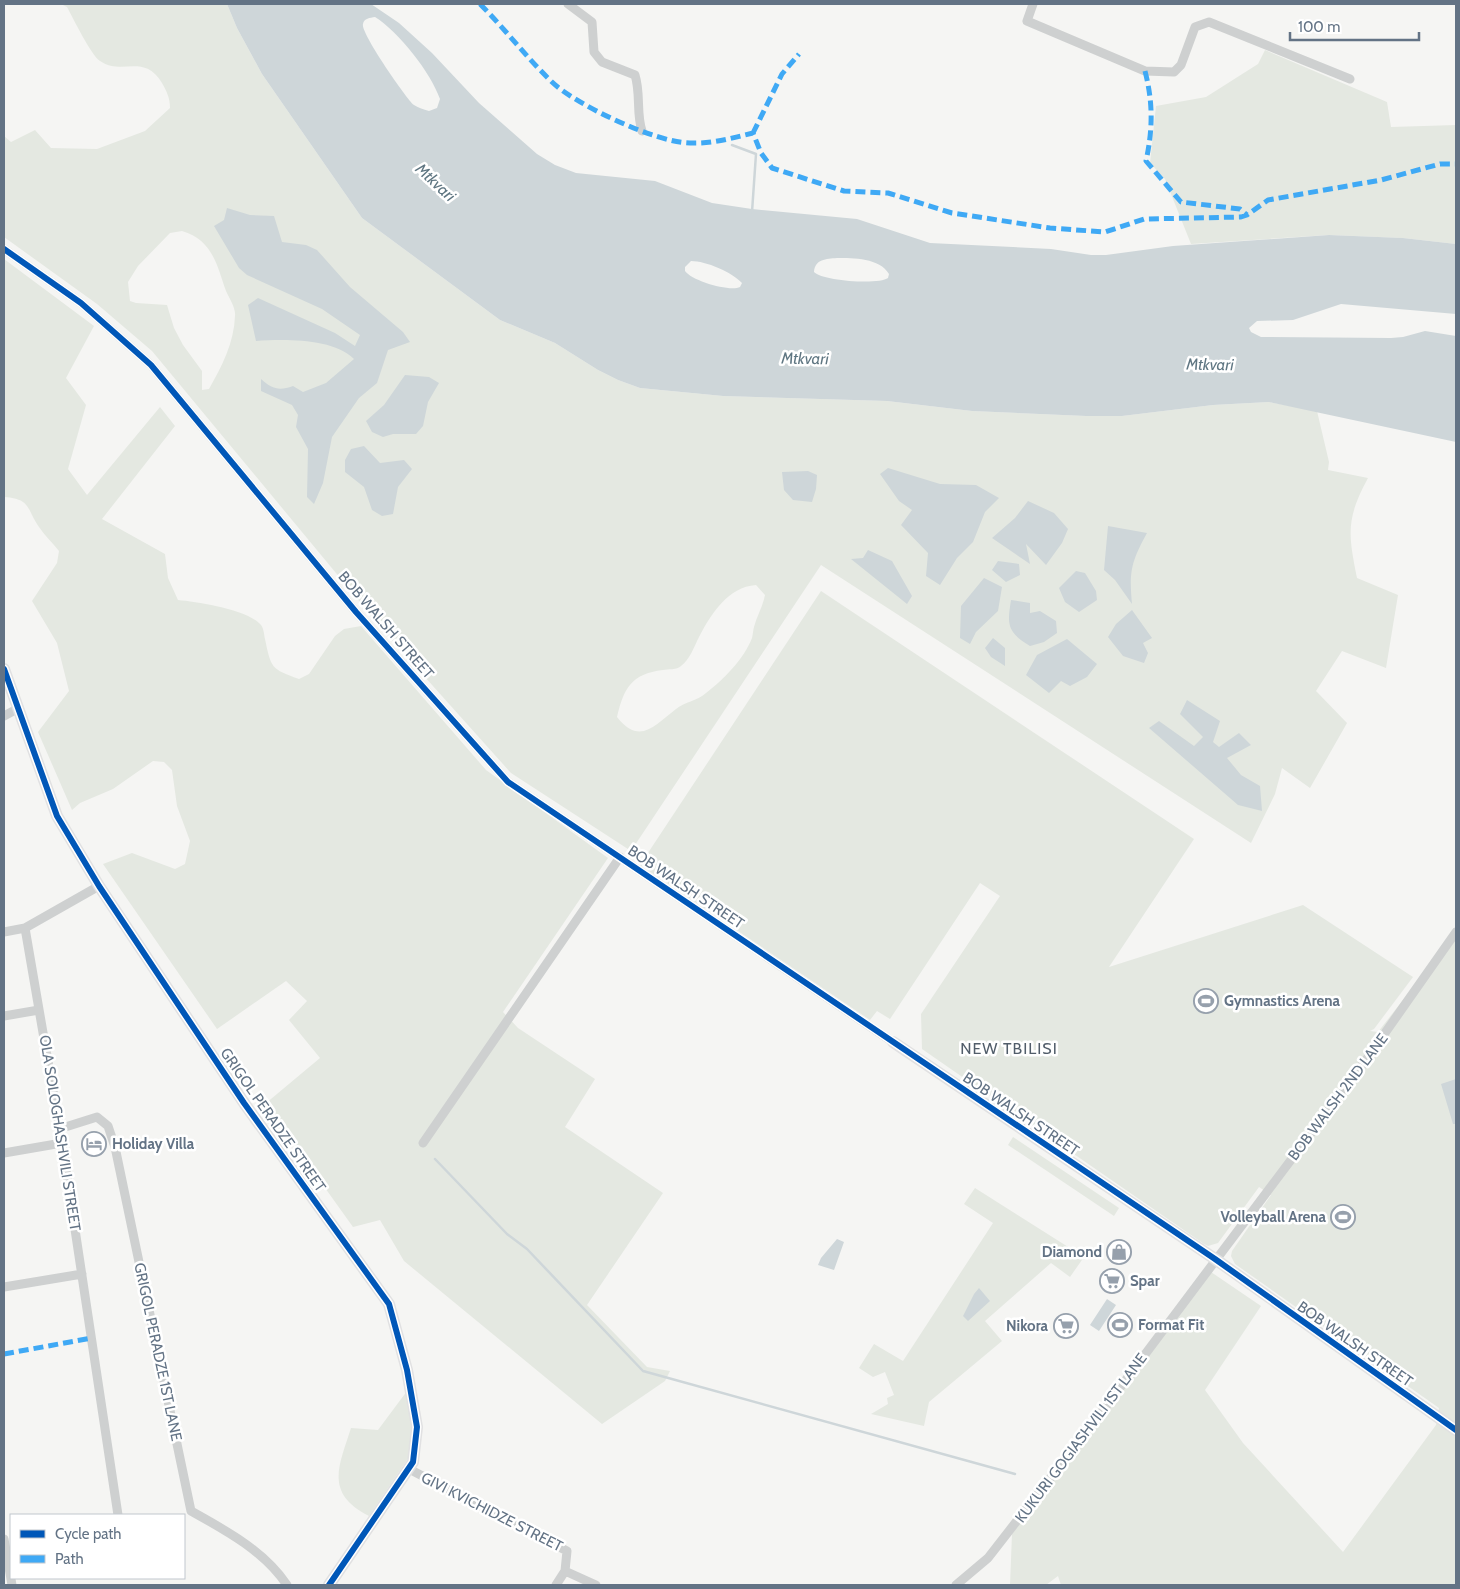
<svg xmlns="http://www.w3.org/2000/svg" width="1460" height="1589" font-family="Cabin,sans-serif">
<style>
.green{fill:#e4e8e1;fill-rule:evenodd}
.water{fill:#ced6d9;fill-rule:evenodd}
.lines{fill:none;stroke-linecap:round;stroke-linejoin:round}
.stream{stroke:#ced6d9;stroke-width:2.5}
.street{stroke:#ced0d0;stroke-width:9}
.secondary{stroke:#e1e1e2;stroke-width:12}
.quiet{stroke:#3fa9f5;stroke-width:5;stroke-dasharray:10 5;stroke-linecap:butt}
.cycleway-casing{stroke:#fff;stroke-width:9}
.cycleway{stroke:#0057b8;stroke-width:6}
.labels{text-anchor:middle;stroke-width:5;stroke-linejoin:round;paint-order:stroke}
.street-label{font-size:15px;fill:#637385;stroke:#fff}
.poi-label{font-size:15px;font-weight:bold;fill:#637385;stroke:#fff;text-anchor:start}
.water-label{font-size:16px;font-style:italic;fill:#5f7682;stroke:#fff}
.neighbourhood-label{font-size:16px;letter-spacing:1px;fill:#515d6a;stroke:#fff}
</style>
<rect width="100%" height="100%" fill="#f5f5f3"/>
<path class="green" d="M61,4H227L237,28L262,74L362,218L500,320L555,343L598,370L618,380L640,388L723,396L887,401L972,411L1086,416H1122L1213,405L1269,402L1317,411L1329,462L1328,470L1368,478C1346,519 1348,533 1357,578L1398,595L1386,668L1342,651L1316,691L1347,723L1310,788L1282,768L1275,794L1251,843L821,565L631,851L511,773L389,637L152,351L97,304L4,237V136L11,142L35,130L51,148L97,149L145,131L170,108C170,98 167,92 162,83C144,53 122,76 100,61C91,55 73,18 67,7ZM182,231C213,240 217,266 226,291C229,298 236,308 235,316C234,343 222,366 209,389L202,390V371L183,345L174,328L167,305L136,303L130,301L128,282L138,266L170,233ZM756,585L765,595C763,606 757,616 754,627C753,630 753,634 752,638C744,659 723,680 706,693C697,701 684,702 676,709C655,725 640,746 617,717C624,688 631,674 663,670C668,669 677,670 681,666C690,659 694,647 699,637C711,614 728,587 756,585Z
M1265,50L1387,102L1391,127L1456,125V244L1403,238L1329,235L1191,244L1165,179L1150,163L1156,106L1206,97L1258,64Z
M4,259L94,326L66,378L86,405L68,469L87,495L160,407L175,426L102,519L165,554L168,578L178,600C198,602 247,609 261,625C264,629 264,635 265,639C271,668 271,669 299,679L309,674L335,636L344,629L361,626L486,770L608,858L503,1012L518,1028L595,1079L565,1127L663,1193L587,1305L647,1367L670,1371L665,1381L602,1424L404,1261L380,1220L353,1227L265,1104L320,1058L289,1020L307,1001L286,981L217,1029L103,864L132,853L175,869L185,864L190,841L177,806L172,770L164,762L153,761L113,789L80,803L72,810L38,732L69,691L57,643L32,601L57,563L59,551C53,543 45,536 39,527C26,508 31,499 4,497Z
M821,591L1194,839L1109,967L1303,905L1413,977L1374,1029L1370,1031L1378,1032L1456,932V1585H1061L1058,1576L1046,1585H1010L1012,1534L1211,1272L1261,1306L1205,1390L1243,1443L1343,1552L1436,1425L1439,1408L1235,1264L1231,1256L1232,1251L1271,1195L1259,1187L1218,1243L1208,1246L1204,1244L922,1049L921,1014L1000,896L980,883L890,1019L877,1011L870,1020L640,865Z
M1013,1137L1119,1208L1114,1216L1008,1145Z
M975,1188L1084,1257L1070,1277L1051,1263L985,1321L1002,1341L929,1402L924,1426L871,1414L888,1404L887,1398L894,1395L885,1372L873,1377L859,1368L874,1344L903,1361L993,1223L964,1204Z
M410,1387L414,1433L409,1457L369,1516C324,1493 339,1466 351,1428L378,1430Z"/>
<path class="water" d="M227,4H371L399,23L432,53L479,103L537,154L555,165L576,173L655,181L712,203L752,209L857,219L930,243L1051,249L1091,255H1106L1173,246L1329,235L1403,238L1456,244V314L1341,304L1293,320L1257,321L1249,328L1251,332L1261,337L1391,338L1403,337L1425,331L1456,336V442L1269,402L1213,405L1122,416H1086L972,411L887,401L723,396L640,388L618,380L598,370L555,343L500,320L362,218L262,74L237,28ZM375,17C399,32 431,73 440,99L437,108L429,111C423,109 419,108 414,105C406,98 360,32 363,24C364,18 370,18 375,17ZM837,258C853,258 880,258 889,274L888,278C879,285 822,281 814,272C815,259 826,259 837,258ZM691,261C706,261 732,272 742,283L740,287C730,292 692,281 685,271V267Z
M227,208L250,215L274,216L282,242L306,245L317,250L350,287L403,332L410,342L388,350L377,383L359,398L332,437L323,483L314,504L307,497L308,449L296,427L298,415L292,405L261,391V379C272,389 279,391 293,386L303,392L326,383L354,359C333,338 284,339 256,341L248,305L258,298L335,333L355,346L360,335L322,309L247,275L239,268L214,226L224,220Z
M405,375L429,377L439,383L428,402L423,426L416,434H393L383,437L372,432L366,421L384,405Z
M364,446L380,463L404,460L412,469L398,487L393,514L382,516L372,510L364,487L345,472V460L351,449Z
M888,468L940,484L976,485L999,498L985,512L973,542L957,558L940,585L926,576L928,553L901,525L912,510L899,501L880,474Z
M808,471L817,475L816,489L812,502L793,500L784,490L782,472Z
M1028,501L1054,513L1068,529L1062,543L1046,565L1026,544L1030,564L992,538L1015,518Z
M1108,526L1147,533C1131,562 1129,572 1132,604L1115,580L1104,570Z
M868,550L892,561L912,596L907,604L851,559L863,558Z
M998,561L1019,564L1020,575L1006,582L992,570Z
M1076,571L1085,573L1096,591L1097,600L1079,612L1065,602L1059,588Z
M984,578L1002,587L998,611L976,632L970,644L960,638L961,606Z
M1011,600L1030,603V613L1040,611L1056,621L1057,633L1044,642L1030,646C1007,632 1007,625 1011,600Z
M1132,610L1152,638L1143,643L1148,653L1144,663L1123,656L1108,637L1116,624Z
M993,638L1005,648V666L991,657L985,648Z
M1067,639L1097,664L1087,677L1070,686L1061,681L1049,693L1026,675L1037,655Z
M1187,700L1220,721L1213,742L1219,747L1239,733L1251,745L1227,758L1241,775L1260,786L1262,811L1238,805L1149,728L1159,721L1194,746L1203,737L1180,714Z
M1456,1079V1124H1453L1441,1084Z
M837,1239L844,1242L834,1270L818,1265L821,1258Z
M979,1288L990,1301L968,1321L963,1316L974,1294Z
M1107,1299L1116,1305L1099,1331L1090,1325Z"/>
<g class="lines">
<path class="stream" d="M732,145L756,154L752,212
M435,1159L507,1234L527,1249L643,1371L1015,1474"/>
<path class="street" d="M568,4L592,22L594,52L602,62L635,75C641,94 636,113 642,131
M1033,4L1027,21L1145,71L1174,72L1181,65L1195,27L1209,22L1350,79
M4,249L81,303L151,365L356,612L508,782L893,1042
M4,716L17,709
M25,928L62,1143L118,1515
M4,932L25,928L99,886
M4,1016L39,1010
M59,1129L97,1117L108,1126L115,1147L191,1511C227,1531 264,1551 287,1585
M423,1143L620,857
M4,1153L62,1143
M4,1287L82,1274
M409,1469L567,1551L565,1571L556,1585
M4,1539L12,1585
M565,1571L596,1585
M956,1585L988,1558L1107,1405L1366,1060L1456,932"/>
<path class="secondary" d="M4,669L57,816L99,886L244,1103L389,1304L407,1370L417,1427L413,1462L329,1585
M893,1042L1215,1259L1456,1430"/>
<path class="quiet" d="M480,4C505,29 527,58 552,82C576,105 657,143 690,143C712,144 732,138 753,133L761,153L772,168L844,191L888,193L952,213L1050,228L1105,232L1144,219L1241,217L1247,215L1268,200L1381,180L1440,164H1456
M1145,71C1153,102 1153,129 1146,161L1181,202L1240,209L1247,215
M753,133L782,74L799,54
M4,1354L92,1338"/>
<defs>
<path id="cycleway" d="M4,249L81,303L151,365L356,612L508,782L1215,1259L1456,1430
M4,669L57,816L99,886L244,1103L389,1304L407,1370L417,1427L413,1462L329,1585"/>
</defs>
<use href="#cycleway" class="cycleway-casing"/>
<use href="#cycleway" class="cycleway"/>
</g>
<defs>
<symbol id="stadium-ring" viewBox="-11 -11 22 22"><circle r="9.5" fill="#fff" stroke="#96a0ac" stroke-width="1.5"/><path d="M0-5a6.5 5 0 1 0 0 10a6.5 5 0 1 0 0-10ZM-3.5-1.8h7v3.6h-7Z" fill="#96a0ac"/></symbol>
<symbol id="hotel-ring" viewBox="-11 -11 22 22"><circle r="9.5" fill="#fff" stroke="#96a0ac" stroke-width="1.5"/><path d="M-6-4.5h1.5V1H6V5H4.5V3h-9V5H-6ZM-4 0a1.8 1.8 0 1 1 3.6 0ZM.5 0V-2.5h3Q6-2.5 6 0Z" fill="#96a0ac"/></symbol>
<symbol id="shop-ring" viewBox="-11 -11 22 22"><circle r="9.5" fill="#fff" stroke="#96a0ac" stroke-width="1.5"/><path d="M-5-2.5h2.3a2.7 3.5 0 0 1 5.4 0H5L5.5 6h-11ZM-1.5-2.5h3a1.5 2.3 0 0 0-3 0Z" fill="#96a0ac"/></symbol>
<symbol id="supermarket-ring" viewBox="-11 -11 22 22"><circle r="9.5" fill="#fff" stroke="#96a0ac" stroke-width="1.5"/><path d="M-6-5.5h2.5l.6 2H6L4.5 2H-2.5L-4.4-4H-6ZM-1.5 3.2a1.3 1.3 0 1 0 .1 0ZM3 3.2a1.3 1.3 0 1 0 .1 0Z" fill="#96a0ac"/></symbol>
</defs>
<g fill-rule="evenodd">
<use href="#stadium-ring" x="1192" y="987" width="28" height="28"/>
<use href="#hotel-ring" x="80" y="1130" width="28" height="28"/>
<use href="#stadium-ring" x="1329" y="1203" width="28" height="28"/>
<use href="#shop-ring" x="1105" y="1238" width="28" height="28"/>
<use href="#supermarket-ring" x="1098" y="1267" width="28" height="28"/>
<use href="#stadium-ring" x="1106" y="1311" width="28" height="28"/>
<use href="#supermarket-ring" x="1052" y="1312" width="28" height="28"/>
</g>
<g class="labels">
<g class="street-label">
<text transform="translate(386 625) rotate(49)" y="5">BOB WALSH STREET</text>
<text transform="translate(686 887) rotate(34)" y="5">BOB WALSH STREET</text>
<text transform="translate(1338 1097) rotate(-53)" y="5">BOB WALSH 2ND LANE</text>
<text transform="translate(1021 1114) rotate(34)" y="5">BOB WALSH STREET</text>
<text transform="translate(273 1120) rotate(55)" y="5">GRIGOL PERADZE STREET</text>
<text transform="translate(60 1133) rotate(81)" y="5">OLA SOLOGHASHVILI STREET</text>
<text transform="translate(1355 1344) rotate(35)" y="5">BOB WALSH STREET</text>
<text transform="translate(158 1352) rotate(78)" y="5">GRIGOL PERADZE 1ST LANE</text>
<text transform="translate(1081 1438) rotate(-53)" y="5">KUKURI GOGIASHVILI 1ST LANE</text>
<text transform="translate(492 1512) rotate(27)" y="5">GIVI KVICHIDZE STREET</text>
</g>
<g class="poi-label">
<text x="1224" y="1006">Gymnastics Arena</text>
<text x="112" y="1149">Holiday Villa</text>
<text x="1326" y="1222" text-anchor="end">Volleyball Arena</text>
<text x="1102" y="1257" text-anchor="end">Diamond</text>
<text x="1130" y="1286">Spar</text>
<text x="1138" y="1330">Format Fit</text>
<text x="1048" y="1331" text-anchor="end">Nikora</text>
</g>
<g class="water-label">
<text transform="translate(436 182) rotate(43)" y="6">Mtkvari</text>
<text transform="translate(805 358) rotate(1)" y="6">Mtkvari</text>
<text transform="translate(1210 364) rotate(1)" y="6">Mtkvari</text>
</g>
<g class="neighbourhood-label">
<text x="1009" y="1054">NEW TBILISI</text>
</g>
</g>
<rect width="1460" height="1589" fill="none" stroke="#637385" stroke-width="10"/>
<rect x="10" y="1514" width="175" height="65" fill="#ffffff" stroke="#c1c7ce"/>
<rect x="20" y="1530" width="25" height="8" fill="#0057b8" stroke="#c1c7ce"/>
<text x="55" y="1539" font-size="15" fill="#637385">Cycle path</text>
<rect x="20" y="1555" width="25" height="8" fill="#3fa9f5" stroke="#c1c7ce"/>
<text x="55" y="1564" font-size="15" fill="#637385">Path</text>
<path d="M1290 32v8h129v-8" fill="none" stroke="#637385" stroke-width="2.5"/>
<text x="1298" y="32" font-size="15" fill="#637385" stroke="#ffffff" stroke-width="4" paint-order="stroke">100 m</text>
</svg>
